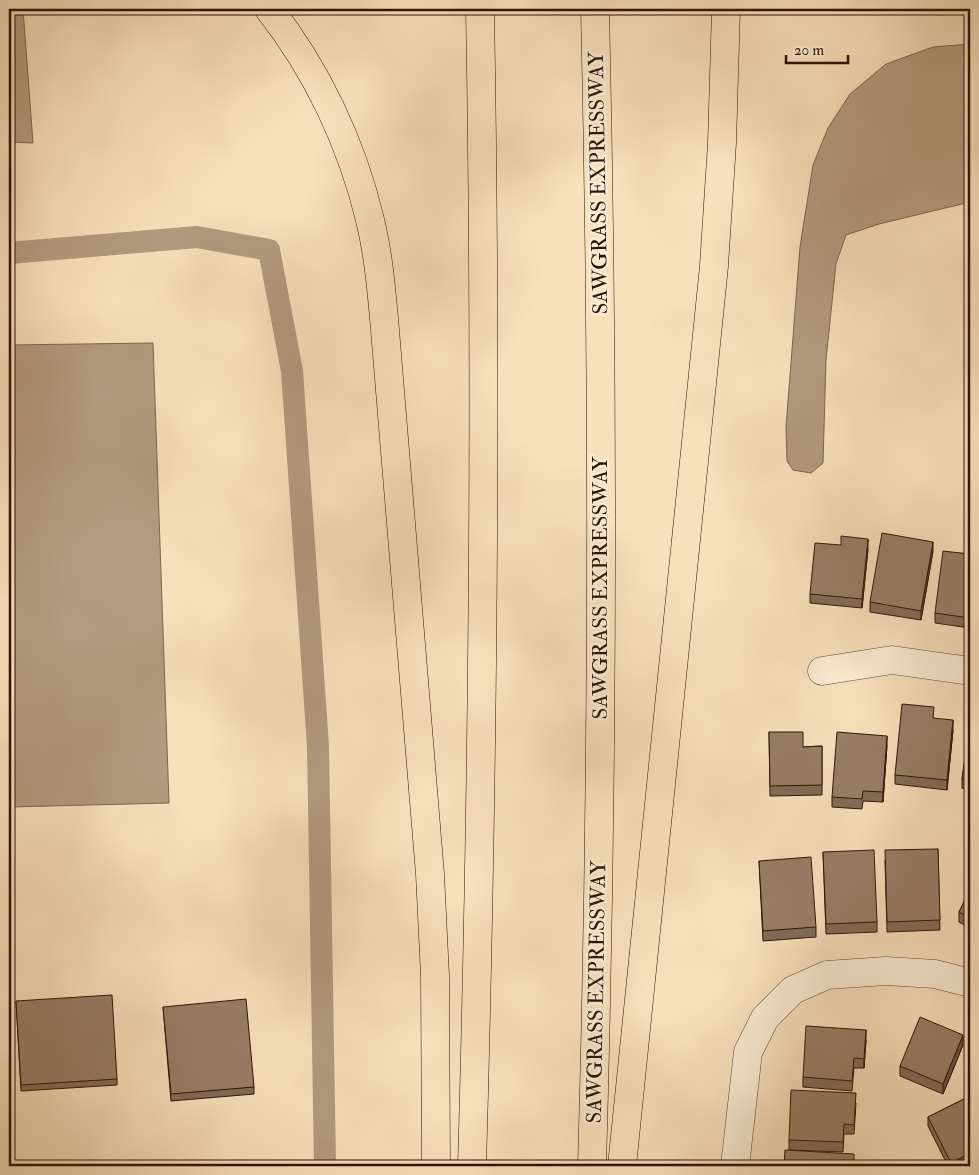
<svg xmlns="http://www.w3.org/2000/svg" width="979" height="1175" font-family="'IM FELL Double Pica',serif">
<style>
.water{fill:#b29b7f;stroke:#7c654f}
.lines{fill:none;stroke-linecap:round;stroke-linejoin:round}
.canal{stroke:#b29b7f;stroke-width:22}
.minor-casing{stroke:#5f4635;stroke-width:29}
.highway-casing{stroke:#2c1308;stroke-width:29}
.minor{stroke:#faecd4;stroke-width:28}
.highway{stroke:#f7e1bd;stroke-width:28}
.wall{fill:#816c58;stroke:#2c1308}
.shaded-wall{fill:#695847;stroke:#2c1308}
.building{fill:#967e66;stroke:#2c1308}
.labels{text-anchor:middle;stroke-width:5;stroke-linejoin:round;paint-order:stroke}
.street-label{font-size:21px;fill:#2c1308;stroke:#faecd4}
</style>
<rect width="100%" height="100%" fill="#f7e1bd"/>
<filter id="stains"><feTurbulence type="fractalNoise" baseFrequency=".004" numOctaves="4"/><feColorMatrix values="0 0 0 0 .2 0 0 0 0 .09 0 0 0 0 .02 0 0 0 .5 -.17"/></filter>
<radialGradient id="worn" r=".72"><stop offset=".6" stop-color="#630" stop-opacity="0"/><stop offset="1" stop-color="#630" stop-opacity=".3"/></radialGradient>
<path class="water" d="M9,9H23L33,143L9,142Z
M970,44V202L879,224L846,235L836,264L826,360L823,463L811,473L793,470L787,461L786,427L800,247L813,165L828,128L850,94L886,64L933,47Z
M153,343L169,803L9,807V345Z"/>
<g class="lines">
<path class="canal" d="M9,253L197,237L269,250L292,371L318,746L325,1166"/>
<defs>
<path id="minor" d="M822,671L892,660L970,671
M735,1166L748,1052L765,1018L793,990L827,975L886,971L935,974L970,983"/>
<path id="highway" d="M269,9C317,70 352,144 370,220C378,252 381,286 384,318L430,874L435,976L436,1166
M472,1166C483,781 487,395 480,9
M592,1166C603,781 604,395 595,9
M622,1166L714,266L722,143L726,9"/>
</defs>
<use href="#minor" class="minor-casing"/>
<use href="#highway" class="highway-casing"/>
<use href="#minor" class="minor"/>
<use href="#highway" class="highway"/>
</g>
<path class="wall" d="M868,549L862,608L810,603V594Z
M933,551L921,620L870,612V602Z
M970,554V628L935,623V613Z
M934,718L953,730L947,790L895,784V775Z
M970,723V790L962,788V779Z
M769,732L803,747L822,746V795L770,796Z
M887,745L883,802L863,801L862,809L832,807V797Z
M938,849L940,930L887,932L885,860Z
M823,852L877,922V932L826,934Z
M759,861L816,927V937L763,941Z
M970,890V928L959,922V912Z
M16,1001L117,1079V1085L21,1091Z
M163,1007L254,1087V1094L171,1101Z
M866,1040L864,1068H854L852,1091L803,1087V1077Z
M963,1045L943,1094L900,1076V1066Z
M970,1096V1163L964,1166H948L928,1126V1117Z
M856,1103L854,1134H844L843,1152L789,1150V1140Z"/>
<path class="shaded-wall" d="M868,539V549L862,608V599Z
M933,542V551L921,620V611Z
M953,720V730L947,790V780Z
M887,736V745L883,802V792Z
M866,1030V1040L864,1068V1059Z
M963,1035V1045L943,1094V1084Z
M970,1153V1163L964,1166H951V1163Z"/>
<path class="building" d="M882,533L933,542L921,611L870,602Z
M841,536L868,539L862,599L810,594L815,543L841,545Z
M943,551L970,554V618L935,613Z
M902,704L934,707L933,718L953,720L947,780L895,775Z
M970,723V780L962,779Z
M769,732H803V747L822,746V785L770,786Z
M837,732L887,736L883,792L863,791L862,799L832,797Z
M938,849L940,920L887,922L885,850Z
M874,850L877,922L826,924L823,852Z
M811,857L816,927L763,931L759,861Z
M970,890V918L959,912Z
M112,995L117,1079L21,1085L16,1001Z
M246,999L254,1087L171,1094L163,1007Z
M920,1017L963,1035L943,1084L900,1066Z
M806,1026L866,1030L864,1059L854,1058L852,1081L803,1077Z
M791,1090L856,1093L854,1125L844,1124L843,1142L789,1140Z
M970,1096V1153L951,1163L928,1117Z
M785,1150L854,1154V1166H784Z"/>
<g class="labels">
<g class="street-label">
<text transform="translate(598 183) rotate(-91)" y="7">SAWGRASS EXPRESSWAY</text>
<text transform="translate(600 588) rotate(-90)" y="7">SAWGRASS EXPRESSWAY</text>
<text transform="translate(596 992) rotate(-89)" y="7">SAWGRASS EXPRESSWAY</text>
</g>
</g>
<rect width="979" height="1175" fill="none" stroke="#f7e1bd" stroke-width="30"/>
<rect x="10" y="10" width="959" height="1155" fill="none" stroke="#2c1308" stroke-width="2.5"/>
<rect x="15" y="15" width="949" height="1145" fill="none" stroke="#2c1308"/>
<path d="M786 55v8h62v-8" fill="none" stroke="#2c1308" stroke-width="2.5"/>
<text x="794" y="55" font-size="15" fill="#2c1308" stroke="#faecd4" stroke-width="4" paint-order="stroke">20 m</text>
<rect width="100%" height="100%" filter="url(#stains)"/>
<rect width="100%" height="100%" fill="url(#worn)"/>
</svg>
